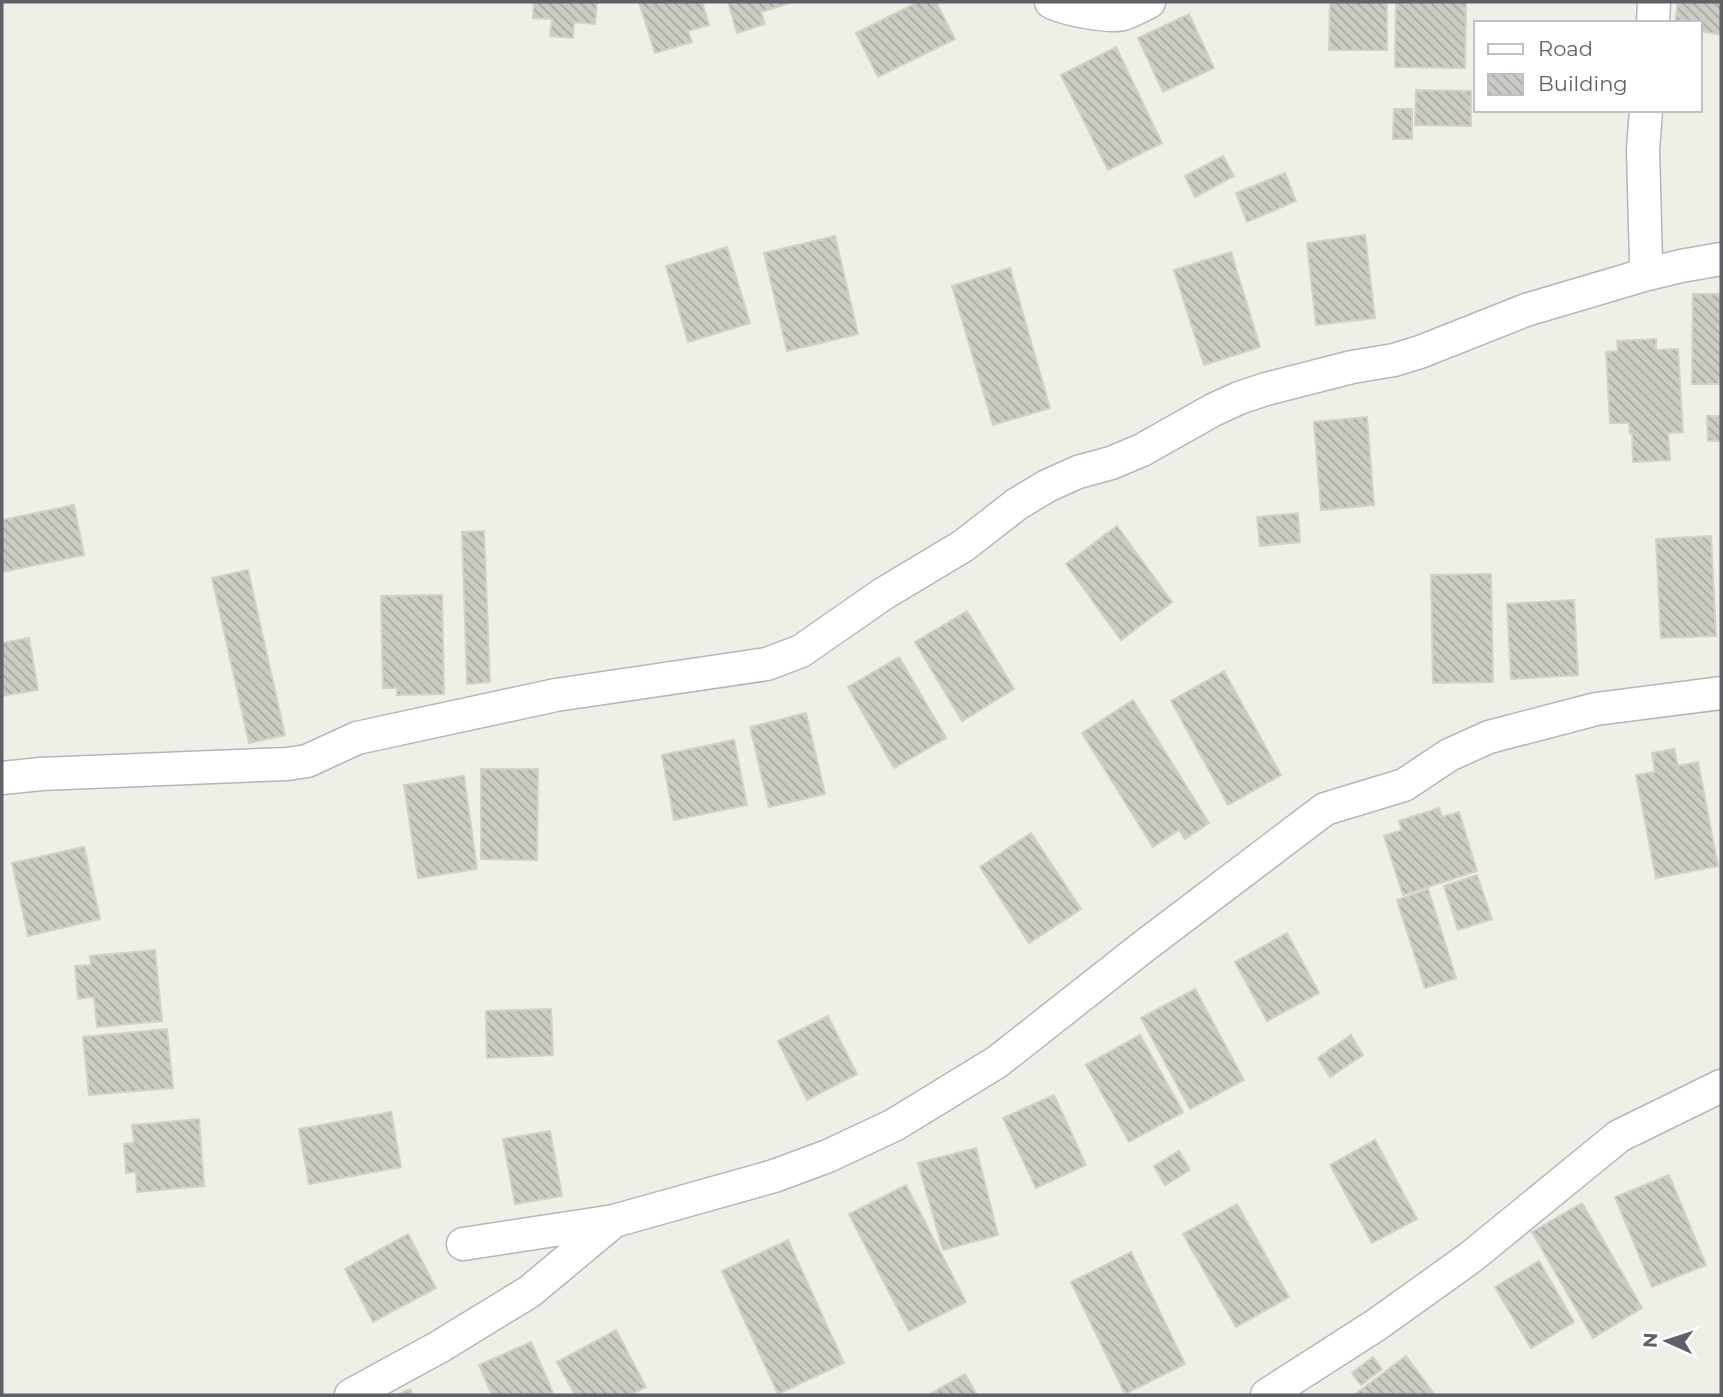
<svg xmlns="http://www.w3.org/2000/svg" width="1723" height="1397" font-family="Montserrat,sans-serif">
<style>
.building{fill:url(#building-back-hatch);stroke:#d3d1c6;stroke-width:2}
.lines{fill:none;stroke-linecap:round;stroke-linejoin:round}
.minor-casing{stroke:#b4b6ba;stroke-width:35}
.minor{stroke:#fff;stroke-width:32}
</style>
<defs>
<pattern id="building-back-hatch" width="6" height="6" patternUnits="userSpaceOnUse" patternTransform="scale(1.75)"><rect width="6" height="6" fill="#cbcac3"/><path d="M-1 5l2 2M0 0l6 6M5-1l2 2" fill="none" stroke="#a8a7a2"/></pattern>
</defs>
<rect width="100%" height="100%" fill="#efeee7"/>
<path class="building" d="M534,2H597L595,24L574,22L573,38L550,36L552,19L533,18Z
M639,2H702L709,25L688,31L692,42L655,53Z
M728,2H790V3L761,12L765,24L737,33Z
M918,2H936L955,39L878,77L856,33Z
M1330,2H1387V50H1329Z
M1396,2H1466L1465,68L1395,67Z
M1678,2H1721V35L1700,31V23H1675Z
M1189,14L1214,68L1163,92L1138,38Z
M1116,47L1162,143L1108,170L1061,75Z
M1416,90L1471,91V126L1415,125Z
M1394,109H1412V139H1393Z
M1223,156L1234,176L1195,197L1185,176Z
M1285,173L1296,201L1247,222L1236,193Z
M1365,235L1375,318L1316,325L1307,243Z
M835,236L858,334L787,351L764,253Z
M727,247L750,323L688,342L666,266Z
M1231,252L1260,347L1204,365L1174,270Z
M1010,268L1050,408L993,425L952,286Z
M1693,294H1721V384H1692Z
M1656,339V350L1678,349L1683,432L1668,433L1670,460L1633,462L1632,433H1630L1629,423H1610L1606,352L1618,351L1617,341Z
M1707,416H1721V441H1708Z
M1367,417L1374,505L1321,510L1314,422Z
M74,505L84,555L2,572V520Z
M1298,513L1300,542L1260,546L1257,517Z
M1117,526L1172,602L1121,640L1066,564Z
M484,531L490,682L467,684L462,532Z
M1711,536L1716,636L1661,638L1656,539Z
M248,570L285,735L249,743L212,578Z
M1491,574L1493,682L1433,683L1431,575Z
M442,595L444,694L397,695V688H383L381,596Z
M1574,600L1578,675L1511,679L1507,604Z
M967,611L1014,689L962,721L915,642Z
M29,638L38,690L2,696V643Z
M899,657L946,738L894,768L848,687Z
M1224,671L1281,775L1228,805L1171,701Z
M1133,700L1209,823L1185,839L1179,830L1153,847L1082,733Z
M806,713L825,794L769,807L750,727Z
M734,740L747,805L674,820L662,755Z
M1674,749L1678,766L1698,762L1718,866L1656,878L1636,775L1655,772L1652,753Z
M481,769H538L537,860L481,859Z
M464,776L477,869L418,878L404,785Z
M1439,808L1442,817L1459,812L1477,871L1403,895L1384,836L1402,830L1399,821Z
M1031,833L1081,909L1029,943L980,867Z
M84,847L100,919L28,936L12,863Z
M1477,875L1492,919L1458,930L1444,886Z
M1428,889L1456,978L1425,988L1397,900Z
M1287,933L1319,993L1267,1021L1235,962Z
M155,950L162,1021L97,1027L94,997L78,999L75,966L91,965L90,956Z
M1195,989L1244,1080L1190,1109L1141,1018Z
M551,1009L553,1055L487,1058L486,1011Z
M828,1016L857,1074L807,1100L778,1041Z
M167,1029L173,1088L89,1095L83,1037Z
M1140,1035L1183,1112L1129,1142L1086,1065Z
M1351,1035L1363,1055L1330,1077L1318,1058Z
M1054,1095L1086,1165L1036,1188L1003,1118Z
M391,1112L401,1167L309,1184L299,1129Z
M199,1119L204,1186L137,1192L136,1172L126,1173L124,1144L134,1143L132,1125Z
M550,1131L562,1196L515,1204L503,1139Z
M1375,1140L1417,1219L1372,1243L1330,1165Z
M976,1148L998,1235L943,1250L918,1163Z
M1179,1151L1190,1170L1165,1185L1154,1166Z
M1669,1175L1706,1265L1652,1287L1615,1197Z
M906,1185L966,1302L909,1331L849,1214Z
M1582,1203L1642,1308L1593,1338L1532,1232Z
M1237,1204L1289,1297L1236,1327L1183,1234Z
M408,1234L436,1288L373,1322L345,1269Z
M788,1240L844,1363L778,1394L722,1271Z
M1131,1252L1185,1364L1125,1394L1071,1282Z
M1539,1261L1574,1322L1531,1348L1495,1287Z
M616,1330L646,1387L630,1395H575L557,1362Z
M531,1342L554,1395H492L479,1365Z
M1406,1356L1435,1395H1354Z
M1373,1357L1382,1369L1361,1385L1352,1373Z
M965,1374L977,1395H928Z
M410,1389L413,1395H397Z"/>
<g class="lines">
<defs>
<path id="minor" d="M1051,2C1063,9 1110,18 1123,14C1132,11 1141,6 1149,2
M1653,23L1654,2
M1644,275L1646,262L1643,150L1646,110
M2,778L41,774L287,764L307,761L357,738L556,695L767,664L801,651L883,594L963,546L1017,504L1047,486L1078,472L1111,463L1142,450L1213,410L1239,398L1266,389L1352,367L1394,360L1420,352L1526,310L1644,275L1681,266L1721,259
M463,1244L614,1221L774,1176L828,1156L894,1125L997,1062L1143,947L1325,809L1404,785L1449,755L1489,737L1596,709L1721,693
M351,1395L439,1347L529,1292L613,1222
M1267,1395L1376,1325L1471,1257L1619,1136L1721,1086"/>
</defs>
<use href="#minor" class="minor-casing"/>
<use href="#minor" class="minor"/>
</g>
<rect width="1723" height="1397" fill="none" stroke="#5e6166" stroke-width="7"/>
<rect x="1474" y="21" width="228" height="91" fill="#ffffff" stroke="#bfc0c2" stroke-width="2"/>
<rect x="1488" y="44" width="35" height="10" fill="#ffffff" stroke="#bfc0c2" stroke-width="2"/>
<text x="1538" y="56" font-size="21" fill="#5e6166">Road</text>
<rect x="1488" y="74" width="35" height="21" fill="url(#building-back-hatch)" stroke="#bfc0c2" stroke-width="2"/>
<text x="1538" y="91" font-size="21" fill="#5e6166">Building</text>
<g transform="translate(1667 1341) rotate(273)" stroke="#ffffff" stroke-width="5" paint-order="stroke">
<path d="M0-5L12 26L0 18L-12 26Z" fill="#5e6166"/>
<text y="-10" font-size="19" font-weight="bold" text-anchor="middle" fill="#5e6166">N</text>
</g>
</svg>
